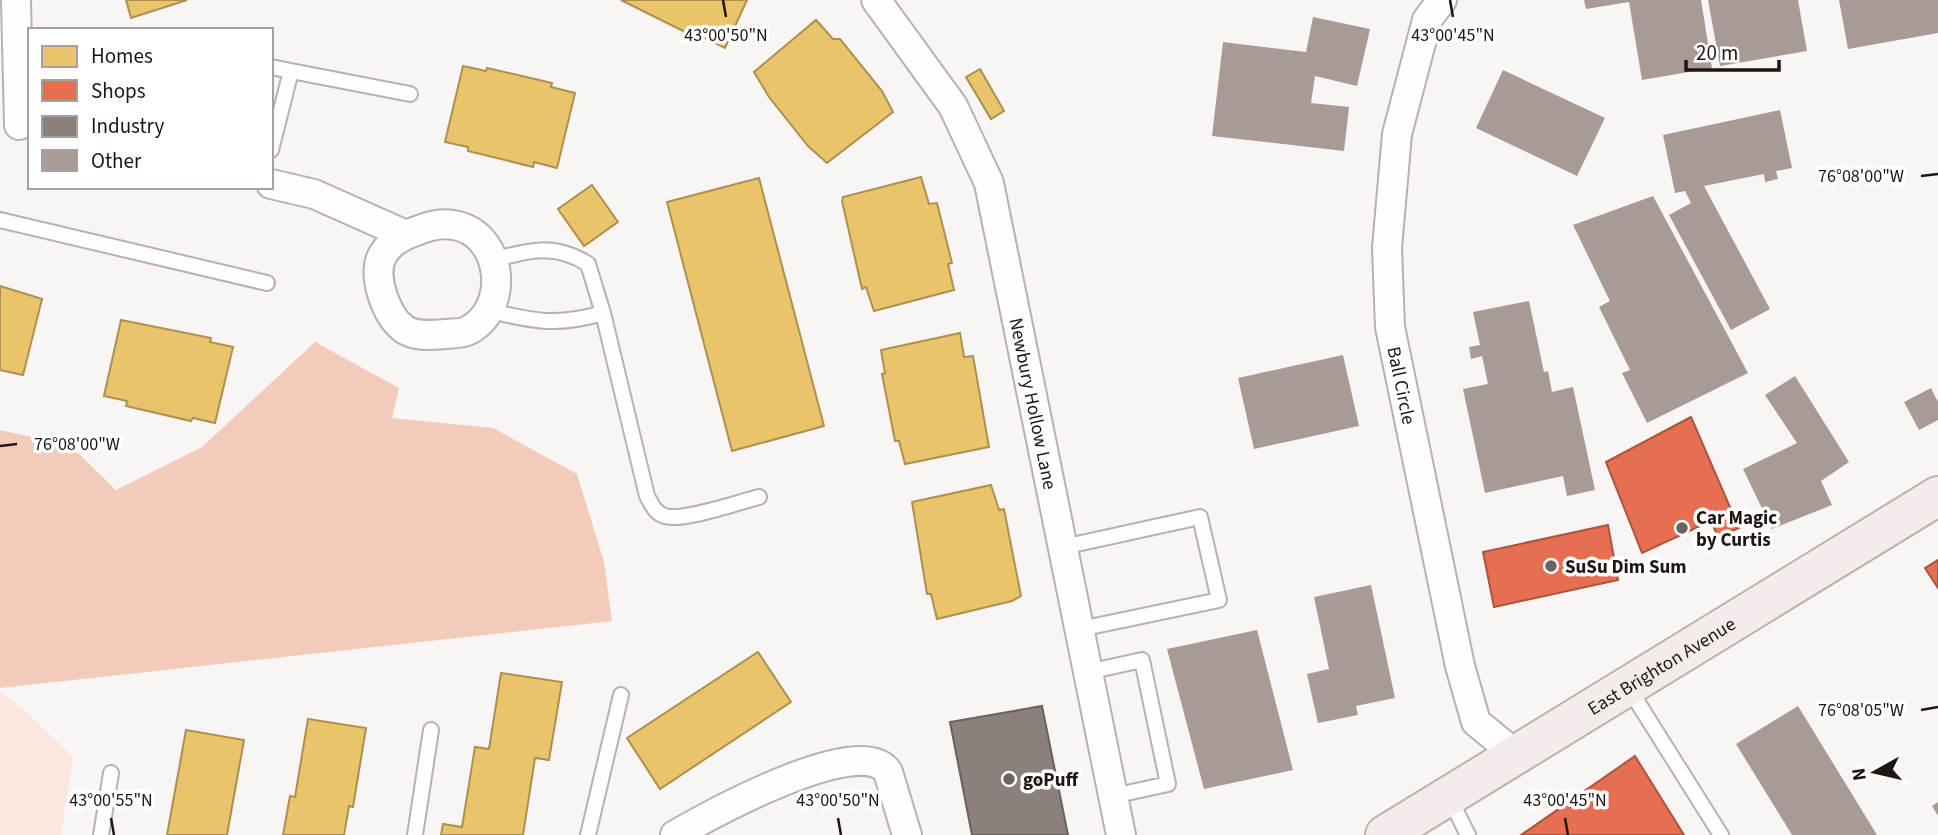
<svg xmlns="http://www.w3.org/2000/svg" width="1938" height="835" font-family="'Source Sans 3',sans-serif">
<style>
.green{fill:#fbe7e0}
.forest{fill:#f2cbbb}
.homes{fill:#e9c46a;stroke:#ac904f;stroke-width:2}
.shops{fill:#e76f51;stroke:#ab543e;stroke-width:2}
.industry{fill:#8a817c;stroke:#6a615c;stroke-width:2}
.building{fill:#a89b96}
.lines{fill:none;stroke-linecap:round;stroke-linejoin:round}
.service-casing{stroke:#b8b1ae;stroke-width:18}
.minor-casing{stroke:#b8b1ae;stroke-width:32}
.primary-casing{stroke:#beb1ac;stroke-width:42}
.service{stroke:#fefefd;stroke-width:14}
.minor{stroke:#fefefd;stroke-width:28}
.primary{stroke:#f4ecea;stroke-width:38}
.ticks{fill:none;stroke:#1f1511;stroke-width:2.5}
.poi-dot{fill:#6b6360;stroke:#fff;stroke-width:2.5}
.labels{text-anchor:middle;stroke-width:7;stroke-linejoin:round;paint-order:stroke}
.street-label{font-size:19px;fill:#1f1511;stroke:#fff}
.poi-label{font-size:19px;font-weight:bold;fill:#1f1511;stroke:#fff;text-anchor:start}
.ticks-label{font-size:18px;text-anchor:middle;fill:#1f1511;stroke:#fff;stroke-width:7;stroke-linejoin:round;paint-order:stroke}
</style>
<rect width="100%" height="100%" fill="#f9f5f4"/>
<path class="green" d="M0,691L28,713L73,757L61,835H0Z"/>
<path class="forest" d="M315,342L399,388L392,418L493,428L577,474L604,562L612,621L0,688V430L46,440L79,454L116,490L202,447Z"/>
<path class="homes" d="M126,0H187L131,18Z
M621,0H747L725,48L703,37L701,40Z
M816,20L833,39H840L882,91L893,112L827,163L808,146L769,97L754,72Z
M463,66L486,71L487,68L552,83L551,87L575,93L557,168L534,162L533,167L468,151V147L445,142Z
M980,69L1004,111L991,119L966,77Z
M921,177L929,204L937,203L952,263L948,264L954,290L874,311L866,287L862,289L842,201L843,197Z
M759,178L824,426L732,451L667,202Z
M592,185L618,222L584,246L558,209Z
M0,286L42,299L23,375L0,370Z
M121,320L211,338L210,342L233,347L215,423L193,418L191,421L126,406L127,401L104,396Z
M960,333L964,357L973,356L989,447L905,464L899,441H895L882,374L885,373L881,350Z
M991,485L999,510L1004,509L1021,596L1012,601L937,619L931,594H927L912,502Z
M758,652L791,702L660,789L627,738Z
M501,673L562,682L549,760L535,758L523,835H441L443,824L462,827L475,747L489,749Z
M308,719L366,728L353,807L349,806L344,835H283L290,796L295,797Z
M186,730L244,740L227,835H167Z"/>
<path class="shops" d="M1691,417L1739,528L1718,537L1711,521L1642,553L1606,462Z
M1608,525L1618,580L1494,607L1483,552Z
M1938,560V588L1925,568Z
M1635,756L1684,835H1521Z"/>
<path class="industry" d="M1042,706L1068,835H972L950,722Z"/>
<path class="building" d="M1584,0H1701L1712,68L1642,80L1629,2L1586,9Z
M1708,0H1798L1807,51L1720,66Z
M1839,0H1938V33L1848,49Z
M1313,17L1370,29L1357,86L1315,76L1311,103L1349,107L1344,151L1212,136L1223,42L1306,52Z
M1503,70L1605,118L1577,176L1476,128Z
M1780,110L1792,168L1776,171L1778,179L1765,182L1764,174L1704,186L1770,309L1731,330L1669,215L1691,203L1685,191L1675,193L1663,135Z
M1653,196L1748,373L1647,423L1622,373L1630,370L1599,307L1610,301L1573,225Z
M1529,301L1544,372L1548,371L1552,392L1573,387L1595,490L1567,496L1563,476L1485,493L1463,389L1488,384L1482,356L1471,359L1469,347L1480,345L1473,312Z
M1343,355L1359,426L1254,449L1238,378Z
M1795,376L1849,462L1821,481L1832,505L1772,529L1743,469L1797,443L1765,395Z
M1931,388L1938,402V420L1919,430L1904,402Z
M1371,585L1395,698L1356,706L1358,715L1318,723L1307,674L1329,669L1314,597Z
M1257,630L1293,770L1204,789L1167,649Z
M1798,706L1877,835H1792L1736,744Z
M1938,802V816L1932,806Z"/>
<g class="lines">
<defs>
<path id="service" d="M271,67L291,71L271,150
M291,71L410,94
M0,220L267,283
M491,311C536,322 558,326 603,313L588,264C555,243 528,250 493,260
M603,313L647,496C652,505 655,513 665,516C682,522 739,502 759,497
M1063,547L1200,517L1219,600L1080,629
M1088,672L1142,660L1168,784L1113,796
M1628,687L1721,835
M1449,797L1468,835
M101,835L111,773
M415,835L431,730
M588,835L621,695"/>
<g id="minor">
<path d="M16,0L19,125"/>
<path id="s1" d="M876,0L953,106L989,183L1121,835"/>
<path id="s2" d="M1442,0L1427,20L1397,134L1387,248L1390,327L1460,666L1476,722L1515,754"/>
<path d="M271,184L314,194L406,235C421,229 437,222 453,225C503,232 512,309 467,331C461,334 452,333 446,334C432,335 415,337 404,329C386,316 372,276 382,256C388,245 396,240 406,235"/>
<path d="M675,835C708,816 861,731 888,772L907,835"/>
</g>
<g id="primary">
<path id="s3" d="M1385,835L1938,496"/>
</g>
</defs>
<use href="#service" class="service-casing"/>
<use href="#minor" class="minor-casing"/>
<use href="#primary" class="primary-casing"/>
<use href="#service" class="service"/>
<use href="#minor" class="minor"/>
<use href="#primary" class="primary"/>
</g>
<path class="ticks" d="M723,0L726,17M1450,0L1453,17M1921,176L1938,174M0,446L17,444M1921,710L1938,707M111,818L114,835M838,818L841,835M1565,818L1568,835"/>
<g class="poi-dot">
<circle cx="1682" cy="528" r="7"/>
<circle cx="1551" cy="566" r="7"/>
<circle cx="1009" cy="779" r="7"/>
</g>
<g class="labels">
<g class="street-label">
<text dy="7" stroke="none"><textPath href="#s2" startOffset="396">Ball Circle</textPath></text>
<text dy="7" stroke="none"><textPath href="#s1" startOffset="441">Newbury Hollow Lane</textPath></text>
<text dy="7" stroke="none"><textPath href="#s3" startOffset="324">East Brighton Avenue</textPath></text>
</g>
<g class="poi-label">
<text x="1696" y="524">Car Magic<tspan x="1696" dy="22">by Curtis</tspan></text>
<text x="1565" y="573">SuSu Dim Sum</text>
<text x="1023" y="786">goPuff</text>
</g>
</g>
<g class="ticks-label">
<text x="726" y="41">43°00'50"N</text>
<text x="1453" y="41">43°00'45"N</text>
<text x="1861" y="182">76°08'00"W</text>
<text x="77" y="450">76°08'00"W</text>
<text x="1861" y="716">76°08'05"W</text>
<text x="111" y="806">43°00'55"N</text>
<text x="838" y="806">43°00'50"N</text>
<text x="1565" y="806">43°00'45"N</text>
</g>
<rect x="28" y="28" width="245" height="161" fill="#ffffff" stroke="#a5a1a0" stroke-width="2"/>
<rect x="42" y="46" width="35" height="21" fill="#e9c46a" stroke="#a5a1a0" stroke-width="2"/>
<text x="91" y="63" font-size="21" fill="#1f1511">Homes</text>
<rect x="42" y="80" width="35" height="21" fill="#e76f51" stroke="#a5a1a0" stroke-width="2"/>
<text x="91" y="98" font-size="21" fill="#1f1511">Shops</text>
<rect x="42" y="116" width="35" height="21" fill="#8a817c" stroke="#a5a1a0" stroke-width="2"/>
<text x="91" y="133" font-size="21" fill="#1f1511">Industry</text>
<rect x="42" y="150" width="35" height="21" fill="#a89b96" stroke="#a5a1a0" stroke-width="2"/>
<text x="91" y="168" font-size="21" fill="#1f1511">Other</text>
<g transform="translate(1875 772) rotate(262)" stroke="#ffffff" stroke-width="5" paint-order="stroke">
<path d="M0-5L12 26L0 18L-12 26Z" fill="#1f1511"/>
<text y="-10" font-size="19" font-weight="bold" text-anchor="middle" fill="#1f1511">N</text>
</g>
<path d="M1686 60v10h93v-10" fill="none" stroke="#1f1511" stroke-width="3.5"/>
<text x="1696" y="60" font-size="21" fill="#1f1511" stroke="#ffffff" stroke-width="5" paint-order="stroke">20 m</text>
</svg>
